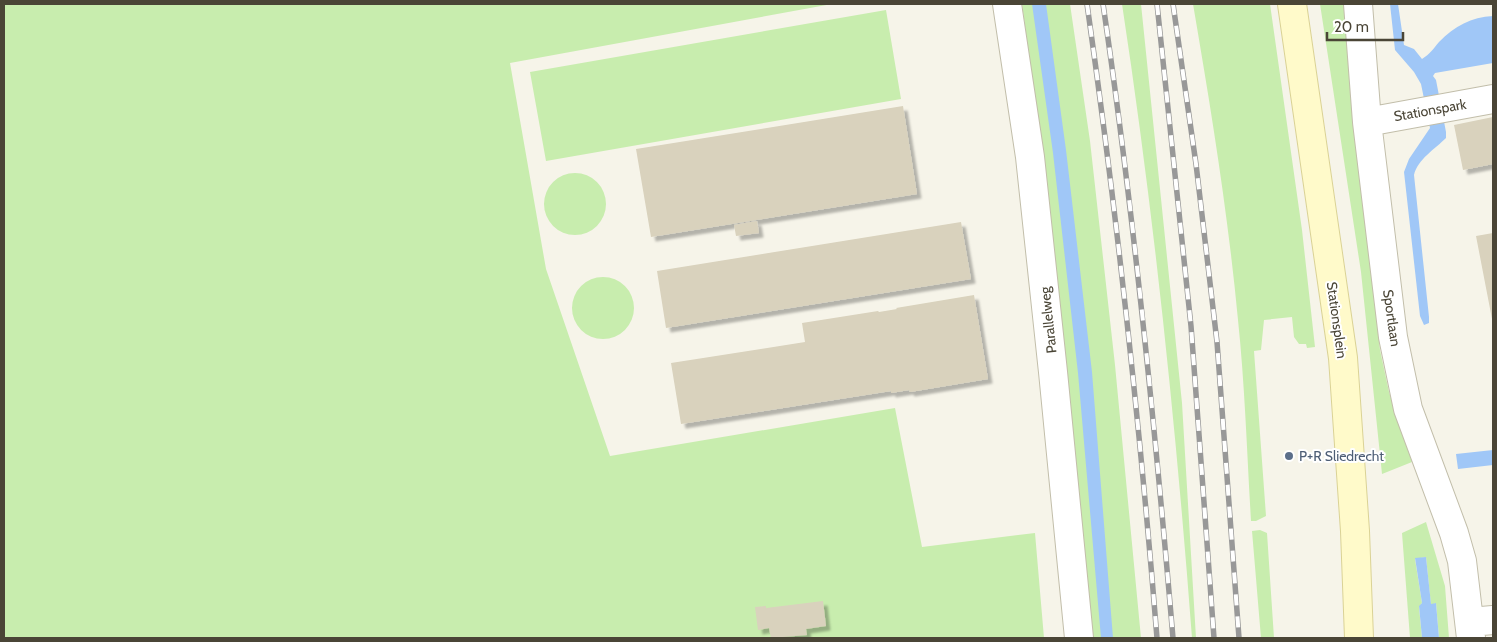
<svg xmlns="http://www.w3.org/2000/svg" width="1497" height="642" font-family="Cabin,sans-serif">
<style>
.green{fill:#c8edae}
.water{fill:#a0c7f7}
.building{fill:#d9d2bd;filter:url(#shadow)}
.lines{fill:none;stroke-linecap:round;stroke-linejoin:round}
.minor-casing{stroke:#c2beaa;stroke-width:30}
.tertiary-casing{stroke:#c2beaa;stroke-width:30}
.secondary-casing{stroke:#dad295;stroke-width:30}
.minor{stroke:#fff;stroke-width:28}
.tertiary{stroke:#fff;stroke-width:28}
.secondary{stroke:#fffaca;stroke-width:28}
.rail-casing{stroke:#989898;stroke-width:5.5}
.rail{stroke:#fff;stroke-width:4;stroke-dasharray:11;stroke-linecap:butt}
.service-dot{fill:#5c6f8a;stroke:#fff;stroke-width:2}
.labels{text-anchor:middle;stroke-width:4;stroke-linejoin:round;paint-order:stroke}
.street-label{font-size:14px;fill:#4a4536;stroke:#fff}
.service-label{font-size:14px;fill:#4e5e75;stroke:#fff;text-anchor:start}
</style>
<defs>
<filter id="shadow"><feDropShadow dx="4.5" dy="4.5" stdDeviation="1" flood-color="#0004"/></filter>
</defs>
<rect width="100%" height="100%" fill="#f6f4e9"/>
<path class="green" d="M4,4H832L510,63L546,269L610,456L895,408L922,547L1035,533L1044,638H4Z
M1022,4H1070L1090,141L1115,365L1141,638H1089L1042,153Z
M1122,4H1141L1182,403L1196,638H1192C1176,426 1154,214 1122,4Z
M1193,4H1270L1302,230L1315,347L1307,348L1306,344H1299L1294,337L1292,317L1264,320L1261,350L1254,351L1266,516L1256,521H1251C1247,454 1245,387 1238,320C1228,214 1211,109 1193,4Z
M1320,4H1345L1380,350L1389,392L1412,462L1382,474L1361,272Z
M886,10L901,99L546,161L530,72Z
M544 204a31 31 0 1 1 62 0a31 31 0 1 1-62 0Z
M572 308a31 31 0 1 1 62 0a31 31 0 1 1-62 0Z
M1426,522L1445,586L1449,638H1439L1436,603L1431,605L1426,557L1415,559L1422,603L1419,607L1422,638H1410L1402,533Z
M1260,530L1267,533L1274,638H1261L1252,531Z"/>
<path class="water" d="M1032,4H1046L1066,150L1092,372L1113,638H1101L1078,373L1053,153Z
M1390,4H1398L1404,45L1414,49L1422,59C1430,54 1433,49 1439,42C1455,26 1471,17 1493,16V63L1435,73L1433,76L1436,80L1446,132V138C1435,149 1418,159 1414,175L1429,317V323L1424,325L1420,316L1404,172L1409,159L1430,128L1421,84L1414,72L1395,50Z
M1493,450V465L1458,469L1456,454Z
M1426,557L1431,604L1436,603L1439,638H1422L1419,606L1422,603L1415,558Z"/>
<path class="building" d="M903,106L917,194L651,237L636,149Z
M1493,117V164L1463,170L1454,125Z
M757,221L759,233L736,236L734,225Z
M961,222L971,279L666,328L657,271Z
M1493,233V319H1492L1476,236Z
M974,295L988,379L910,392L909,390L891,393V391L681,424L671,363L805,342L802,323L878,311L879,312L897,309L896,308Z
M823,601L826,626L806,629L807,635L771,638L769,628L758,630L755,607L766,606V608Z"/>
<g class="lines">
<defs>
<path id="minor" d="M1358,4L1367,122L1393,337L1408,409L1454,533L1462,561L1471,638
M1367,122L1493,99
M1470,622L1493,620"/>
<path id="tertiary" d="M1007,4L1030,157L1053,372L1079,638"/>
<path id="secondary" d="M1292,4L1343,358L1355,531L1359,638"/>
</defs>
<use href="#minor" class="minor-casing"/>
<use href="#tertiary" class="tertiary-casing"/>
<use href="#secondary" class="secondary-casing"/>
<use href="#minor" class="minor"/>
<use href="#tertiary" class="tertiary"/>
<use href="#secondary" class="secondary"/>
<defs>
<path id="rail" d="M1087,4C1117,215 1140,426 1157,638
M1103,4C1134,214 1155,426 1173,638
M1157,4L1191,326L1214,638
M1173,4L1196,164L1217,342L1239,638"/>
</defs>
<use href="#rail" class="rail-casing"/>
<use href="#rail" class="rail"/>
</g>
<circle class="service-dot" cx="1289" cy="456" r="5"/>
<g class="labels">
<g class="street-label">
<text transform="translate(1430 110) rotate(-10)" y="5">Stationspark</text>
<text transform="translate(1392 318) rotate(82)" y="5">Sportlaan</text>
<text transform="translate(1048 320) rotate(-96)" y="5">Parallelweg</text>
<text transform="translate(1337 320) rotate(82)" y="5">Stationsplein</text>
</g>
<g class="service-label">
<text x="1299" y="461">P+R Sliedrecht</text>
</g>
</g>
<rect width="1497" height="642" fill="none" stroke="#4a4536" stroke-width="10"/>
<path d="M1327 32v8h76v-8" fill="none" stroke="#4a4536" stroke-width="2.5"/>
<text x="1334" y="32" font-size="15" fill="#4a4536" stroke="#ffffff" stroke-width="4" paint-order="stroke">20 m</text>
</svg>
